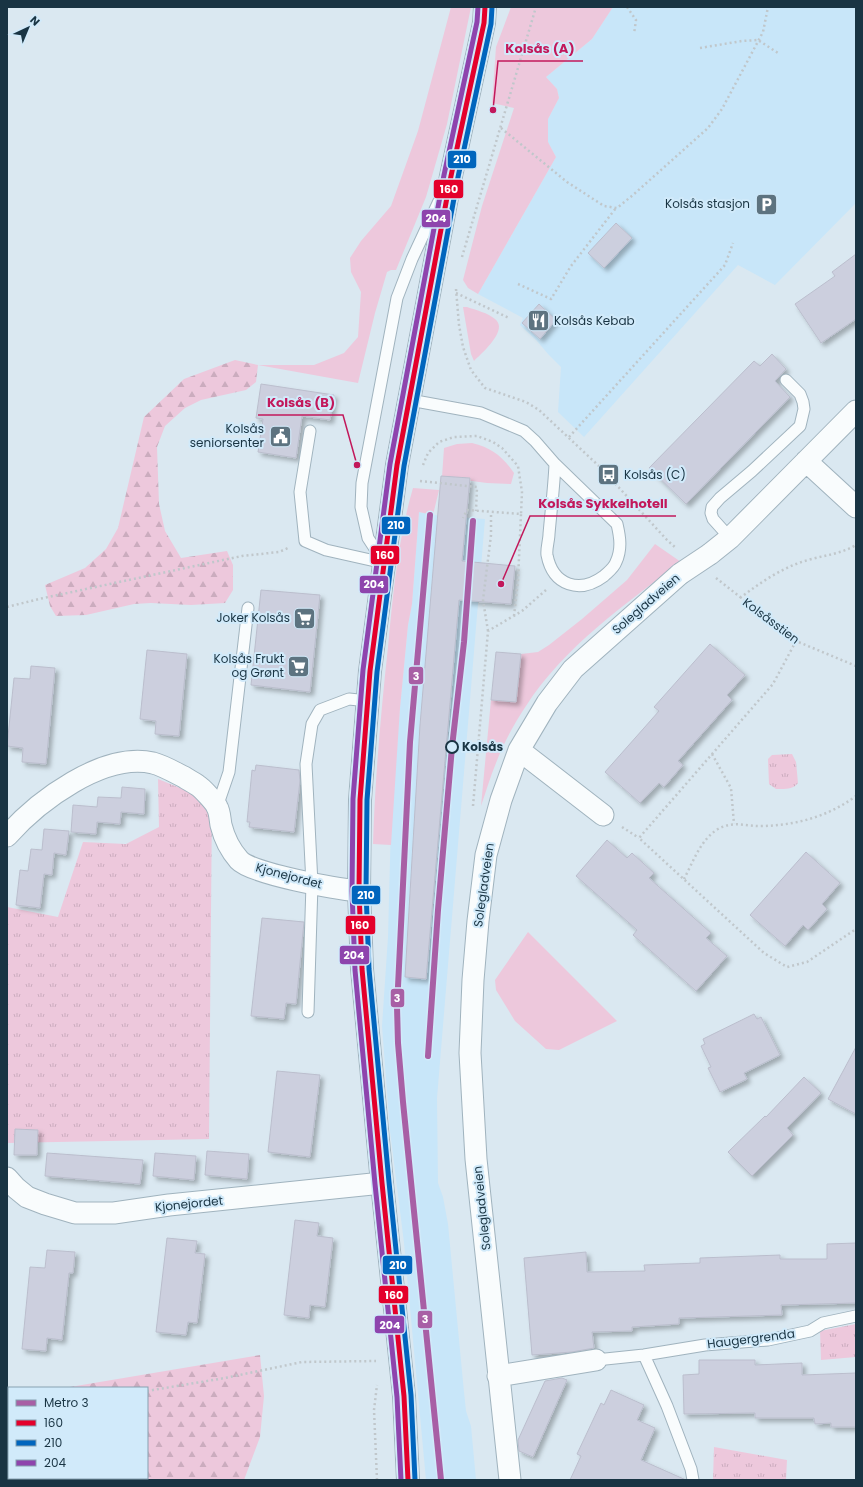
<svg xmlns="http://www.w3.org/2000/svg" width="863" height="1487" font-family="Poppins,sans-serif">
<style>
.built{fill:#c8e6f9}
.grass{fill:#edc8dc}
.forest{fill:url(#forest-firs)}
.park{fill:url(#park-tufts)}
.building{fill:#cccfde;stroke:#bbbecd;filter:url(#shadow)}
.lines{fill:none;stroke-linecap:round;stroke-linejoin:round}
.lane-casing{stroke:#a0b3be;stroke-width:13}
.street-casing{stroke:#a0b3be;stroke-width:23}
.primary-casing{stroke:#a0b3be;stroke-width:24}
.path{stroke:#c0c7cb;stroke-width:2.5;stroke-dasharray:2 3;stroke-linecap:butt}
.lane{stroke:#f9fcfd;stroke-width:11}
.street{stroke:#f9fcfd;stroke-width:21}
.primary{stroke:#f9fcfd;stroke-width:22}
.street-bridge-casing{stroke:#a0b3be;stroke-width:23;stroke-linecap:butt}
.street-bridge{stroke:#f9fcfd;stroke-width:21}
.bus-1-casing{stroke:#d1eafa;stroke-width:8}
.bus-2-casing{stroke:#d1eafa;stroke-width:8}
.bus-3-casing{stroke:#d1eafa;stroke-width:8}
.bus-1{stroke:#e4002b;stroke-width:5}
.bus-2{stroke:#0065bd;stroke-width:5}
.bus-3{stroke:#8e44ad;stroke-width:5}
.metro-1-casing{stroke:#d1eafa;stroke-width:9}
.metro-1{stroke:#a85fa5;stroke-width:6}
.stop-dot{fill:#d1eafa;stroke:#193443;stroke-width:2}
.labels{text-anchor:middle;stroke-width:4;stroke-linejoin:round;paint-order:stroke}
.poi-label{font-size:12px;fill:#193443;stroke:#d1eafa;text-anchor:end}
.street-label{font-size:12px;fill:#193443;stroke:#d1eafa}
.stop-label{font-size:12px;font-weight:bold;fill:#193443;stroke:#d1eafa;text-anchor:start}
.leader{fill:none;stroke:#c2185b;stroke-width:1.5}
.callout-dot{fill:#c2185b;stroke:#d1eafa;stroke-width:1.5}
.callout-label{font-size:13px;text-anchor:middle;font-weight:bold;fill:#c2185b;stroke:#d1eafa;stroke-width:4;stroke-linejoin:round;paint-order:stroke}
.line-badge{stroke:#d1eafa;stroke-width:1.5}
.badge-label{font-size:11px;text-anchor:middle;font-weight:bold;fill:#fff}
</style>
<defs>
<pattern id="forest-firs" width="22" height="20" patternUnits="userSpaceOnUse"><rect width="22" height="20" fill="#edc8dc"/><path d="M5 1l3.5 6h-7zM16 11l3.5 6h-7z" fill="#cbacbe"/></pattern>
<pattern id="park-tufts" width="24" height="20" patternUnits="userSpaceOnUse"><rect width="24" height="20" fill="#edc8dc"/><path d="M3 7l-1-3M5 7V3M7 7l1-3M15 17l-1-3M17 17v-4M19 17l1-3" fill="none" stroke="#cbacbe"/></pattern>
<filter id="shadow"><feDropShadow dx="3.5" dy="3.5" stdDeviation="2" flood-color="#0004"/></filter>
</defs>
<rect width="100%" height="100%" fill="#dae8f1"/>
<path class="built" d="M613,7H856V203L775,285L738,265L584,437L558,412L561,367L548,354L537,341L520,325L523,318L478,294L556,157L548,142V119L559,98L557,89L546,77L592,39Z
M419,512L433,515L485,519L437,1098L438,1183L443,1197L448,1224L464,1392L466,1411L471,1426L476,1480H426L404,1243L390,1131L382,1026L388,937L391,822L400,708L408,625L412,604Z"/>
<path class="grass" d="M451,7H471L447,124L426,197L396,270H391L387,272L375,313L358,383L258,365H314L344,353L358,337L361,292L351,272L350,258L361,241L391,206L418,131Z
M511,7H613L592,39L546,77L557,89L559,98L548,119V142L556,157L478,294L468,288L463,280L482,206L514,108L492,103L496,47Z
M463,307H467C476,310 488,313 495,319C509,330 482,353 474,361L471,354Z
M472,443C492,448 502,456 514,473L511,484L487,483L442,477L444,448L457,444Z
M413,488L439,490L433,515L419,512L412,604L408,625L400,708L391,845L373,844C375,778 381,712 388,647C393,594 398,539 413,488Z
M655,544L681,562C625,604 564,647 526,706C514,724 503,744 496,763C490,777 486,792 481,806L491,700L516,702L521,654L538,652L549,645L582,619L627,580Z
M528,932L617,1021L559,1050L546,1049L515,1021L496,990L495,980Z"/>
<path class="forest" d="M235,360L258,365L256,382L246,390L201,400L185,408L165,426L157,447L159,504L165,531L181,558L227,551L233,565V590L225,603L191,605L151,603L134,604L86,615L56,616L50,606L45,585L85,568L106,549L118,528L144,417L184,379Z
M260,1355L264,1396L260,1437L244,1480H7V1437L9,1434V1478H147V1388H64Z"/>
<path class="park" d="M792,754L796,762L798,783C793,790 784,789 776,789L769,784L768,759L772,755Z
M158,779L212,801L209,1139L7,1143V907L58,917L83,842L126,844L159,827Z
M856,1324V1357L821,1360L820,1331Z
M7,1396H9V1434L7,1437Z
M714,1447L787,1460L786,1480H713Z"/>
<path class="building" d="M616,223L632,238L604,268L588,253Z
M856,254V319L821,343L795,304L835,276L832,272Z
M539,304L556,320L540,339L522,323Z
M772,354L786,369L775,381L790,397L686,504L649,468L754,361L760,366Z
M261,384L334,395L330,420L302,416L296,458L258,452L263,419L256,418Z
M441,476L470,478L462,561L515,566L511,604L459,600L426,979L405,977L420,725Z
M261,590L320,595L310,692L251,685Z
M710,644L745,675L727,695L732,700L678,761L683,765L664,787L659,783L640,803L605,772L659,711L654,707Z
M147,650L187,654L179,736L155,734L156,721L140,719Z
M496,652L521,654L516,702L491,700Z
M31,666L55,668L46,764L22,762L23,748L7,746L14,678L30,679Z
M256,765L299,770L300,781L294,832L249,827L250,822H247L252,770L255,771Z
M122,787L145,789L144,814L121,812L120,824L97,822L96,834L71,832L73,805L97,807L98,797L121,798Z
M44,829L69,831L66,855L54,853L52,875L44,874L40,908L16,905L20,870L28,871L31,849L42,850Z
M607,840L627,858L632,853L654,873L649,878L711,933L706,938L727,956L696,991L633,935L637,930L576,876Z
M806,852L840,883L822,904L827,909L808,930L803,925L785,946L750,915Z
M262,918L304,922L296,1004L286,1003L284,1019L251,1016Z
M754,1014L757,1019L761,1017L780,1055L744,1073L747,1079L720,1092L708,1068L711,1067L701,1046L705,1044L703,1039Z
M856,1047V1114L828,1099Z
M277,1071L320,1075L310,1157L268,1152Z
M804,1077L821,1093L787,1128L793,1135L752,1176L728,1152L765,1116L766,1117Z
M15,1129L38,1130L37,1155H14Z
M207,1151L249,1154L247,1179L205,1175Z
M47,1153L143,1160L140,1184L45,1176Z
M155,1153L196,1156L194,1180L153,1176Z
M295,1220L319,1223L317,1236L333,1238L325,1307L310,1305L309,1318L284,1315Z
M167,1238L197,1241L195,1253L205,1254L197,1323L188,1322L186,1335L156,1332Z
M856,1243V1303L781,1305L782,1315L679,1318V1324L632,1327V1331L592,1332L594,1348L572,1352L532,1355L524,1258L586,1252L587,1272L645,1271L644,1265L700,1263V1258L780,1255V1259H827V1244Z
M47,1250L75,1252L73,1273H69L62,1340L47,1338L46,1351L22,1349L30,1267L45,1268Z
M699,1360H755V1365L802,1363V1375L856,1373V1427H831V1423L815,1424L814,1418H755V1413L684,1414L683,1375L699,1374Z
M562,1378L567,1380L533,1457L519,1451L518,1440L545,1381Z
M611,1390L644,1405L637,1420L655,1428L641,1460L686,1480H570L581,1456L577,1454L601,1403L604,1405Z"/>
<g class="lines">
<defs>
<path id="lane" d="M410,400L481,413L524,431L535,441L555,464L617,524C620,537 622,549 616,562C614,568 608,572 604,576C580,594 553,586 547,555C546,549 549,540 549,534C551,511 554,487 555,464
M310,431L300,492L305,541L326,550L384,563
M730,538L713,519L711,513L712,507L720,498L752,471L800,426L804,409L803,402L800,394L786,380
M383,561L368,538L361,507L362,483L397,298L412,259L439,201
M217,807L229,772L248,608
M308,1012L312,884L306,764L312,724L320,710L349,699L368,701
M644,1355L667,1406L691,1469L693,1480
M596,1360L644,1355L705,1345L768,1340L810,1331L823,1323L856,1316"/>
<path id="street" d="M806,461L856,507
M710,554L730,538L856,411
M519,750L603,815
M7,836C38,801 103,752 153,763C164,766 174,772 184,777C188,780 193,782 197,785C202,788 215,802 217,807C220,812 220,820 221,825C224,837 231,851 239,860C252,874 337,889 359,891
M7,1178L16,1188L27,1197L45,1204L75,1213H114L169,1205L382,1183
M498,1376L596,1360
M510,1480L476,1159L470,1053L473,980L478,921L486,855L501,800L519,750L547,703L573,669L680,574"/>
<path id="primary" d="M408,1480L404,1396L382,1183L362,969L359,891L360,800L370,671L397,465L451,176L484,23L485,7"/>
</defs>
<use href="#lane" class="lane-casing"/>
<use href="#street" class="street-casing"/>
<use href="#primary" class="primary-casing"/>
<path class="path" d="M627,7L636,20L634,34
M700,48L742,41L758,40L778,53
M501,128L567,182L604,206L617,208L633,195L708,128L722,109L763,32L768,7
M462,257L536,7
M518,284L551,299L571,266L616,208
M456,289L459,325L463,347L471,370L485,388L526,402L539,410L601,468L667,540L676,548
M456,293L509,318
M569,437L725,265L733,243
M423,465L428,453L439,442L454,437L477,436L493,442L502,448L518,466L522,492L521,514L467,510L463,518
M420,481L477,487L476,511
M716,578L796,641L856,666
M740,598C761,582 783,567 808,560C825,555 841,554 856,545
M7,607L39,599L242,556L279,552L288,548
M514,616L518,580L521,514
M488,631L483,600L491,535V512
M796,641L773,684L639,838L764,953L787,967L807,962L856,929
M712,754L731,788L734,824
M473,806L488,631L522,611L546,590
M622,827L639,838
M684,879C693,862 701,839 718,829C734,820 747,827 764,826C797,825 829,816 856,796
M147,1391L225,1378L302,1362L376,1361
M7,1417H9
M377,1480L374,1410L377,1385"/>
<use href="#lane" class="lane"/>
<use href="#street" class="street"/>
<use href="#primary" class="primary"/>
<defs>
<path id="street-bridge" d="M680,574L710,554"/>
</defs>
<use href="#street-bridge" class="street-bridge-casing"/>
<use href="#street-bridge" class="street-bridge"/>
<defs>
<path id="bus-1" d="M408,1480L404,1396L382,1183L362,969L359,891L360,800L370,671L397,465L451,176L484,23L485,7"/>
<path id="bus-2" d="M415,1480L411,1395L389,1182L369,969L366,891L367,800L377,672L404,466L458,177L491,24L492,7"/>
<path id="bus-3" d="M401,1480L397,1397L375,1184L355,970L352,891L353,799L363,670L390,464L444,175L477,22L478,7"/>
</defs>
<use href="#bus-1" class="bus-1-casing"/>
<use href="#bus-2" class="bus-2-casing"/>
<use href="#bus-3" class="bus-3-casing"/>
<use href="#bus-1" class="bus-1"/>
<use href="#bus-2" class="bus-2"/>
<use href="#bus-3" class="bus-3"/>
<defs>
<path id="metro-1" d="M430,515L410,742L397,1007L398,1043L403,1102L441,1480
M428,1056L438,910L452,747L464,642L473,521"/>
</defs>
<use href="#metro-1" class="metro-1-casing"/>
<use href="#metro-1" class="metro-1"/>
</g>
<defs>
<symbol id="parking-square" viewBox="-11 -11 22 22"><rect x="-9" y="-9" width="18" height="18" rx="4" fill="#5d7380" stroke="#d1eafa"/><path d="M-3.5-5.5H1a3.5 3.5 0 0 1 0 7H-1V5.5H-3.5ZM-1-3.4V-.6H.8a1.4 1.4 0 0 0 0-2.8Z" fill="#fff"/></symbol>
<symbol id="restaurant-square" viewBox="-11 -11 22 22"><rect x="-9" y="-9" width="18" height="18" rx="4" fill="#5d7380" stroke="#d1eafa"/><path d="M-5-6h1v4h1v-4h1v4h1v-4h1v5L-1.5 .5V6h-2V.5L-5-1ZM5-6V6H3V1.5H1.5Q1.5-4 5-6Z" fill="#fff"/></symbol>
<symbol id="civic-square" viewBox="-11 -11 22 22"><rect x="-9" y="-9" width="18" height="18" rx="4" fill="#5d7380" stroke="#d1eafa"/><path d="M-.6-6.5H3V-4.5H.6V-3L4-1V1h2V6H-6V1h2V-1L-.6-3ZM-1.2 2.5V6h2.4V2.5Z" fill="#fff"/></symbol>
<symbol id="bus-square" viewBox="-11 -11 22 22"><rect x="-9" y="-9" width="18" height="18" rx="4" fill="#5d7380" stroke="#d1eafa"/><path d="M-5-6H5V4H4V6H2V4H-2V6H-4V4H-5ZM-3.5-4V0h7V-4ZM-3.5 1.2v1.5H-2V1.2ZM2 1.2v1.5H3.5V1.2Z" fill="#fff"/></symbol>
<symbol id="supermarket-square" viewBox="-11 -11 22 22"><rect x="-9" y="-9" width="18" height="18" rx="4" fill="#5d7380" stroke="#d1eafa"/><path d="M-6-5.5h2.5l.6 2H6L4.5 2H-2.5L-4.4-4H-6ZM-1.5 3.2a1.3 1.3 0 1 0 .1 0ZM3 3.2a1.3 1.3 0 1 0 .1 0Z" fill="#fff"/></symbol>
</defs>
<g fill-rule="evenodd">
<use href="#parking-square" x="754" y="192" width="25" height="25"/>
<use href="#restaurant-square" x="526" y="308" width="25" height="25"/>
<use href="#civic-square" x="268" y="424" width="25" height="25"/>
<use href="#bus-square" x="596" y="462" width="25" height="25"/>
<use href="#supermarket-square" x="292" y="606" width="25" height="25"/>
<use href="#supermarket-square" x="286" y="654" width="25" height="25"/>
</g>
<circle class="stop-dot" cx="452" cy="747" r="6"/>
<g class="labels">
<g class="poi-label">
<text x="750" y="208">Kolsås stasjon</text>
<text x="554" y="325" text-anchor="start">Kolsås Kebab</text>
<text x="264" y="433">Kolsås<tspan x="264" dy="14">seniorsenter</tspan></text>
<text x="624" y="479" text-anchor="start">Kolsås (C)</text>
<text x="290" y="622">Joker Kolsås</text>
<text x="284" y="663">Kolsås Frukt<tspan x="284" dy="14">og Grønt</tspan></text>
</g>
<g class="street-label">
<text transform="translate(646 604) rotate(-41)" y="4">Solegladveien</text>
<text transform="translate(771 621) rotate(37)" y="4">Kolsåsstien</text>
<text transform="translate(289 876) rotate(15)" y="4">Kjonejordet</text>
<text transform="translate(484 885) rotate(-82)" y="4">Solegladveien</text>
<text transform="translate(189 1204) rotate(-6)" y="4">Kjonejordet</text>
<text transform="translate(482 1208) rotate(-96)" y="4">Solegladveien</text>
<text transform="translate(751 1339) rotate(-7)" y="4">Haugergrenda</text>
</g>
<g class="stop-label">
<text x="462" y="751">Kolsås</text>
</g>
</g>
<path class="leader" d="M493 110L498 61H583M357 465L343 415H258M501 584L530 516H676"/>
<g class="callout-dot">
<circle cx="493" cy="110" r="4"/>
<circle cx="357" cy="465" r="4"/>
<circle cx="501" cy="584" r="4"/>
</g>
<g class="callout-label">
<text x="540" y="53">Kolsås (A)</text>
<text x="301" y="407">Kolsås (B)</text>
<text x="603" y="508">Kolsås Sykkelhotell</text>
</g>
<g class="line-badge">
<rect x="447" y="150" width="30" height="19" rx="4" fill="#0065bd"/>
<rect x="433" y="179" width="31" height="20" rx="4" fill="#e4002b"/>
<rect x="421" y="209" width="30" height="19" rx="4" fill="#8e44ad"/>
<rect x="381" y="516" width="30" height="19" rx="4" fill="#0065bd"/>
<rect x="370" y="545" width="30" height="20" rx="4" fill="#e4002b"/>
<rect x="359" y="575" width="30" height="19" rx="4" fill="#8e44ad"/>
<rect x="408" y="666" width="16" height="19" rx="4" fill="#a85fa5"/>
<rect x="351" y="885" width="30" height="20" rx="4" fill="#0065bd"/>
<rect x="345" y="915" width="31" height="20" rx="4" fill="#e4002b"/>
<rect x="339" y="945" width="31" height="20" rx="4" fill="#8e44ad"/>
<rect x="390" y="988" width="15" height="20" rx="4" fill="#a85fa5"/>
<rect x="382" y="1255" width="31" height="20" rx="4" fill="#0065bd"/>
<rect x="378" y="1285" width="31" height="19" rx="4" fill="#e4002b"/>
<rect x="417" y="1310" width="16" height="19" rx="4" fill="#a85fa5"/>
<rect x="374" y="1315" width="31" height="19" rx="4" fill="#8e44ad"/>
</g>
<g class="badge-label">
<text x="462" y="163">210</text>
<text x="449" y="193">160</text>
<text x="436" y="222">204</text>
<text x="396" y="529">210</text>
<text x="385" y="559">160</text>
<text x="374" y="588">204</text>
<text x="416" y="680">3</text>
<text x="366" y="899">210</text>
<text x="360" y="929">160</text>
<text x="354" y="959">204</text>
<text x="397" y="1002">3</text>
<text x="398" y="1269">210</text>
<text x="394" y="1299">160</text>
<text x="425" y="1323">3</text>
<text x="390" y="1329">204</text>
</g>
<rect width="863" height="1487" fill="none" stroke="#193443" stroke-width="16"/>
<rect x="8" y="1387" width="140" height="92" fill="#d1eafa" stroke="#87a1b1"/>
<rect x="16" y="1400" width="20" height="6" fill="#a85fa5" stroke="#87a1b1"/>
<text x="44" y="1407" font-size="12" fill="#193443">Metro 3</text>
<rect x="16" y="1420" width="20" height="6" fill="#e4002b" stroke="#87a1b1"/>
<text x="44" y="1427" font-size="12" fill="#193443">160</text>
<rect x="16" y="1440" width="20" height="6" fill="#0065bd" stroke="#87a1b1"/>
<text x="44" y="1447" font-size="12" fill="#193443">210</text>
<rect x="16" y="1460" width="20" height="6" fill="#8e44ad" stroke="#87a1b1"/>
<text x="44" y="1467" font-size="12" fill="#193443">204</text>
<g transform="translate(28 28) rotate(44)" stroke="#d1eafa" stroke-width="3" paint-order="stroke">
<path d="M0-3L7 15L0 10L-7 15Z" fill="#193443"/>
<text y="-6" font-size="11" font-weight="bold" text-anchor="middle" fill="#193443">N</text>
</g>
</svg>
